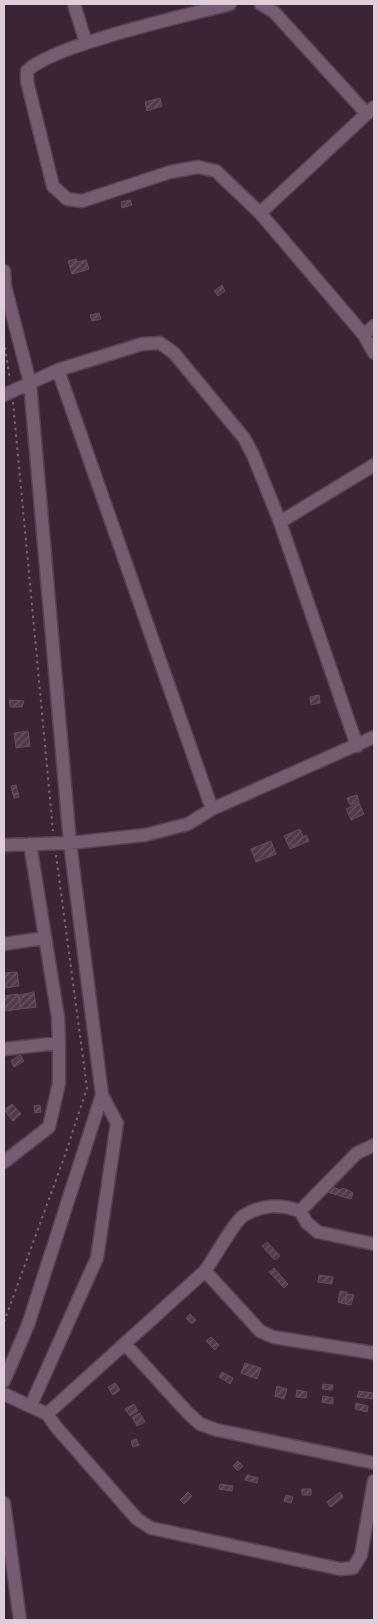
<svg xmlns="http://www.w3.org/2000/svg" width="378" height="1624" font-family="Figtree,sans-serif">
<style>
.building{fill:url(#building-hatch);stroke:#654d60}
.lines{fill:none;stroke-linecap:round;stroke-linejoin:round}
.minor-casing{stroke:#554352;stroke-width:15}
.path{stroke:#796575;stroke-width:2;stroke-dasharray:2.5 4;stroke-linecap:butt}
.minor{stroke:#755c70;stroke-width:12}
</style>
<defs>
<pattern id="building-hatch" width="6" height="6" patternUnits="userSpaceOnUse" patternTransform="scale(1.25)"><rect width="6" height="6" fill="#50394b"/><path d="M-1 1l2-2M0 6l6-6M5 7l2-2" fill="none" stroke="#695464"/></pattern>
</defs>
<rect width="100%" height="100%" fill="#3a2436"/>
<path class="building" d="M160,98L162,106L147,111L145,102Z
M130,200L132,205L122,208L121,202Z
M76,259L77,262L86,260L89,269L72,274L68,261Z
M222,285L225,291L218,296L214,291Z
M99,313L101,319L92,321L90,315Z
M319,695L320,703L311,705L310,697Z
M9,700L24,701L22,707H10Z
M28,731L30,746L16,748L14,733Z
M16,785L19,797L14,798L11,786Z
M357,795L359,802L350,805L347,798Z
M359,803L364,814L351,820L346,809Z
M300,829L303,837L306,835L309,841L290,849L284,836Z
M271,841L276,854L256,862L251,849Z
M17,972L19,986L4,988V973Z
M34,992L36,1007L21,1009L19,995Z
M18,994L20,1009L5,1011L4,996Z
M20,1055L24,1061L14,1067L11,1061Z
M12,1104L21,1114L13,1121L4,1110Z
M40,1105L41,1112L35,1113L34,1106Z
M329,1186L341,1190L342,1188L348,1190L353,1193L351,1199L327,1192Z
M267,1242L280,1256L275,1260L262,1246Z
M274,1268L288,1284L284,1288L269,1272Z
M319,1275L333,1277L332,1284L318,1282Z
M340,1291L347,1292L345,1304L338,1302Z
M348,1294L354,1295L351,1305L345,1304Z
M190,1314L196,1320L192,1324L186,1318Z
M211,1337L219,1345L215,1350L206,1341Z
M245,1363L261,1368L257,1379L241,1373Z
M222,1372L233,1378L230,1384L219,1377Z
M115,1383L120,1390L113,1395L108,1387Z
M323,1384L333,1385L332,1390L322,1389Z
M277,1386L287,1389L284,1399L275,1396Z
M297,1390L307,1392L306,1398L296,1397Z
M359,1391L373,1393L372,1399L357,1397Z
M323,1396L333,1398V1404L322,1402Z
M356,1403L368,1406L367,1412L355,1409Z
M134,1404L138,1411L130,1416L125,1409Z
M140,1413L145,1422L137,1426L132,1417Z
M136,1439L139,1445L133,1447L131,1441Z
M238,1461L243,1466L238,1471L233,1466Z
M247,1475L258,1478L257,1483L245,1480Z
M220,1484L233,1486L232,1491L219,1489Z
M302,1489H311V1495H302Z
M188,1492L192,1496L184,1504L180,1500Z
M340,1492L343,1497L331,1507L327,1502Z
M286,1495L293,1497L291,1503L284,1501Z"/>
<g class="lines">
<defs>
<path id="minor" d="M74,4L86,43
M230,4C189,15 52,45 27,71V81L53,186L67,199L82,201L170,172L198,167L216,171L260,213L364,335L374,353
M261,4L274,12L367,114
M260,213L374,107
M4,271L5,286L30,383L70,843L102,1095L28,1325L4,1381
M364,335L374,326
M58,370L212,809
M4,395L58,370L142,344L160,343L174,353L244,438L253,455L280,522L357,746
M280,522L374,465
M30,844L58,1017L59,1043
M4,845L70,843L145,835L188,824L212,809L374,737
M4,944L44,938
M4,1049L59,1043V1083L49,1127L4,1162
M374,1145L357,1153L300,1211L307,1223L318,1232L374,1244
M300,1211C280,1204 262,1204 243,1216C235,1221 213,1260 205,1271L260,1331L273,1337L374,1353
M125,1344L187,1412L200,1424L217,1430L374,1463
M4,1394L47,1414L205,1271
M31,1405L97,1258L117,1123L102,1095
M47,1414L57,1428L137,1519L151,1528L340,1569L353,1568L361,1555L374,1481
M4,1503L20,1620"/>
</defs>
<use href="#minor" class="minor-casing"/>
<path class="path" d="M4,341L10,380
M13,402L53,831
M4,1322L64,1158L87,1088L56,855"/>
<use href="#minor" class="minor"/>
</g>
<rect width="378" height="1624" fill="none" stroke="#ddced9" stroke-width="10"/>
</svg>
